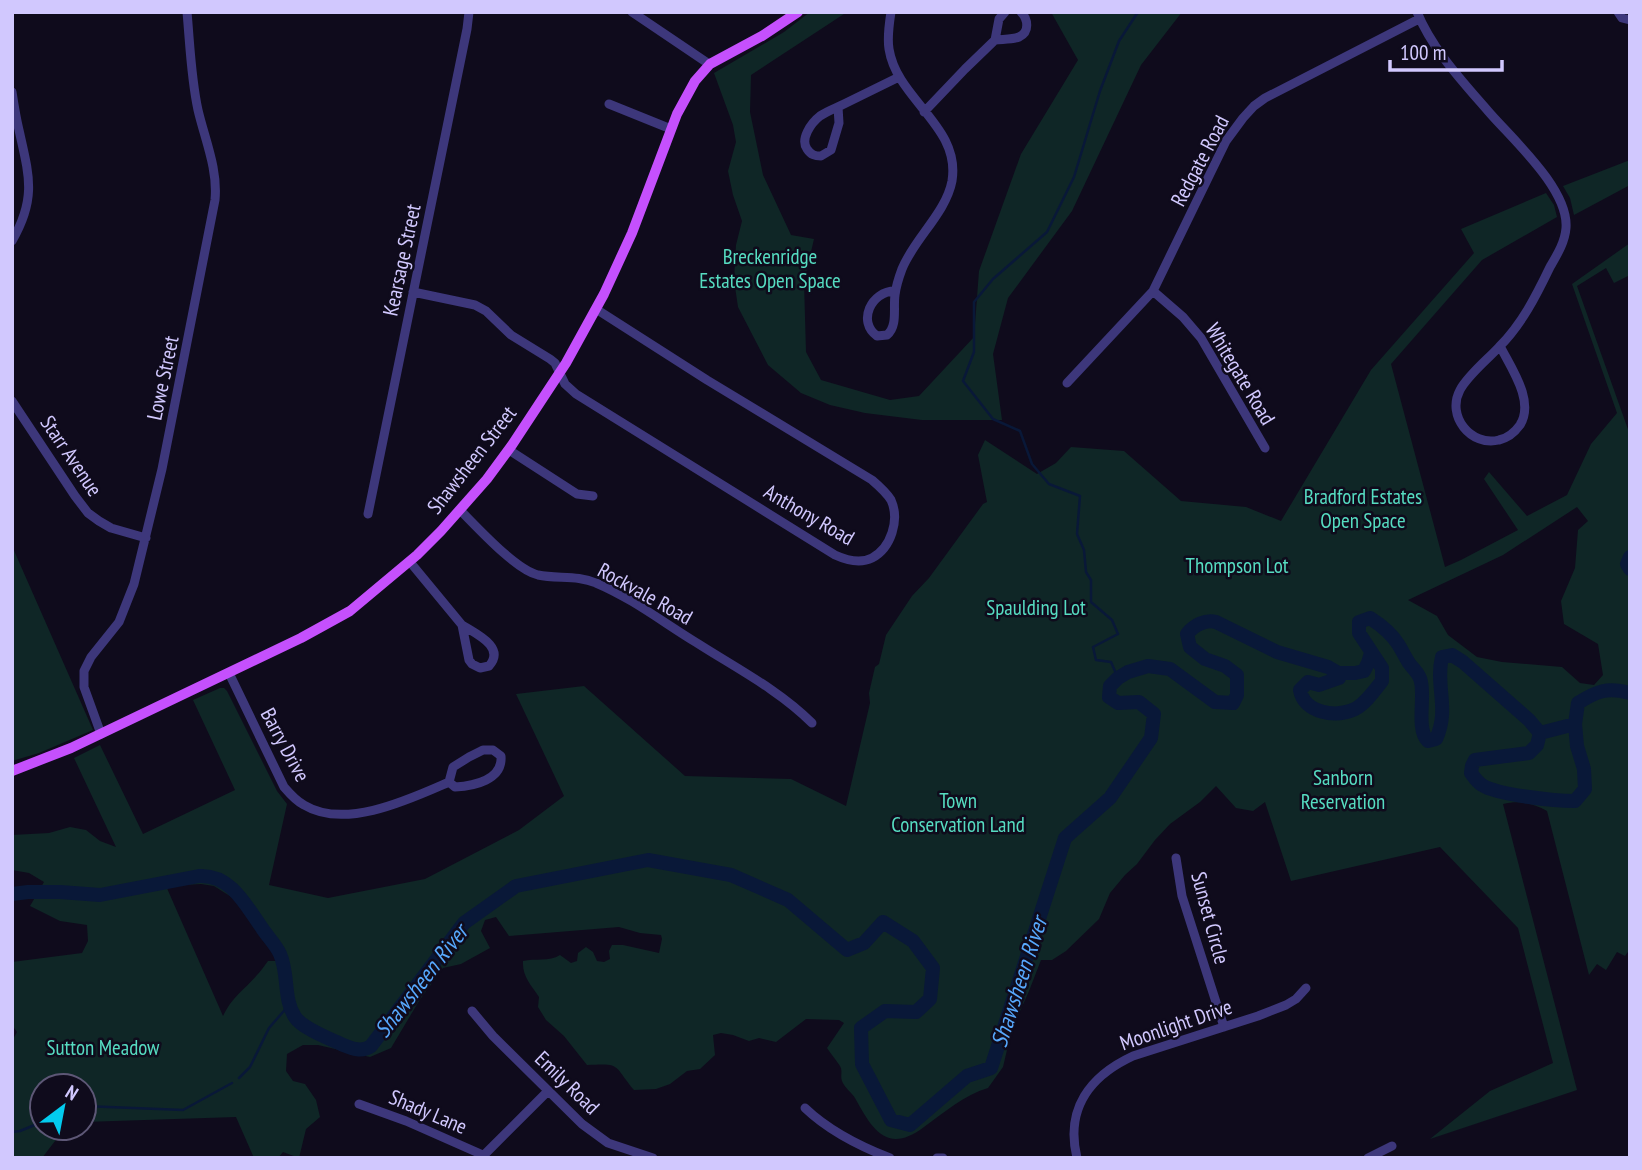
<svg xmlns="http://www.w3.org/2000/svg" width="1642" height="1170" font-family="'PT Sans Narrow',sans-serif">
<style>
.green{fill:#0f2626;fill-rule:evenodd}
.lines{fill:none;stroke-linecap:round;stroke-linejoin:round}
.stream{stroke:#091838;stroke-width:2.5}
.river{stroke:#091838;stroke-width:14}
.minor{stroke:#3d377b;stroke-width:9}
.major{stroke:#c550fd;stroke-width:10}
.labels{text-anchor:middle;stroke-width:5;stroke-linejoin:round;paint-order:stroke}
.street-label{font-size:21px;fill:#d1c8fe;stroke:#0f0b1c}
.park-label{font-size:21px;fill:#56dcc1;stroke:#0f0b1c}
.water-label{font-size:23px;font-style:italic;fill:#57a8fd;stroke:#0f0b1c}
</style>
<rect width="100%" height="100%" fill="#0f0b1c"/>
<path class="green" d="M810,12H847L751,75L750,112L763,175L791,235L814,239L804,282L806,352L821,380L890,400L919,396L974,337L979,271L1021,154L1078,60L1051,12H1182L1141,65L1072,211L1008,298L993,354L1002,420H922L865,413L830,405L801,393L768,365L738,307L734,280L736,245L742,221L733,195L728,171L736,142L733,125L714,73L784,32Z
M1630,160V185L1574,215L1570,198L1563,186Z
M1546,193L1554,205L1557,217L1482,260L1391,364L1445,567L1461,560L1518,530L1484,479L1489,472L1527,516L1567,495L1591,444L1617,413L1572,284L1630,243V275L1614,283L1606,268L1577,286L1630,435V949L1625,956L1617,952L1606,970L1597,964L1589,975L1547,811C1533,803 1519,800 1503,804L1577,1090L1430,1139L1490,1091L1553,1063L1518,928L1440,847L1291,881L1265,802L1253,811L1236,808L1216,786L1200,802L1170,824L1155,840L1137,864L1125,875L1110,893L1099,919L1066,951L1052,960H1041L1029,991L1018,1016L1011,1026L1007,1050L1003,1067L988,1088C964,1095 945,1112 924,1127C887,1155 872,1129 855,1098C852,1093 844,1087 842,1081C840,1076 843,1071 840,1066C836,1060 831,1054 827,1048L844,1023L839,1020L806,1019L776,1042L759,1038L749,1041L733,1035L721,1033L713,1035L715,1055L700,1069L687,1071L670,1084L656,1089L634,1090C613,1065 622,1063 587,1065L564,1036L546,1020L538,1007L539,997C531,985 522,976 523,961C535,958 549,962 560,955L571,963L577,961L578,953L586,947L593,952L597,961L604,962L610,959L609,951L612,945H623L659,953L662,939L661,935L640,933L619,927L509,936L496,917L485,920L481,931L490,948L461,964L443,968L419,1001L391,1048L370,1057L318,1045H303L287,1054L286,1071L293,1081L305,1084L316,1100L320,1117L306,1129L299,1158L283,1152L278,1158H254L236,1117L84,1122V1086H42V1128H65L42,1158H12V1041L17,1032L12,1025V962L82,953L88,941L87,925L60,921L30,906L44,882L29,873L12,870V835L49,833L70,827L86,830L100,841L116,847L74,758L100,745L143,834L235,790L193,700L220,688H224L227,691L277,791L287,804L269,885L328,898L425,879L519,830L564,796L516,694L584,686L685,776L791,779L846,806L870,703L869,693L875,667L879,664L886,635L912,596L929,578L983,504L987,502L978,455L985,440L1037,474L1056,463L1071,447L1124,451L1181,501L1246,507L1281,521L1371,370L1474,253L1461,229ZM1577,507L1588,521L1578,530L1575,568L1561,601L1564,624L1598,644L1603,675L1594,685L1580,683L1562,667L1502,662L1477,657L1448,635L1437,616L1408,600L1503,555ZM201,884L214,886L244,905L250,915L277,945L283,961H268C265,965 261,971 257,975C245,989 231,998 223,1016L166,886Z
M12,546L93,730L39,753L12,761Z"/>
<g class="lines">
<path class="stream" d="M1118,678L1111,662L1096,660L1093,647L1118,634L1112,620L1091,602V580L1086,572L1084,550L1077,534L1080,496L1049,484L1032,464L1020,431L993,419L963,381L974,352V302L993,279L1047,232L1074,177L1100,91L1119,41L1138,12
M239,1078L250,1067L269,1028L289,1005
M84,1106L183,1110L232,1083
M12,1132L20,1131L42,1122"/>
<path class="river" d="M1630,557L1627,564L1630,569
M1339,673H1355L1364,671L1368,663L1371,653
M1540,733L1575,724
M12,894L28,892H60L100,895L199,876C231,874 246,906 262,928C267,936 276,945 280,954C289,974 283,999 295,1017C302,1028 328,1038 341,1044C351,1048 361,1053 371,1046L464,923L516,886L648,860L731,875L788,900L847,950L864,943L883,922L913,941L933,968L930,999L916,1012L885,1011L861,1028L862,1064L891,1120L910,1125L967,1076L991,1068L1065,838L1110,798L1151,738L1154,714L1139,702L1118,703L1109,697L1110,686L1118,678L1128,672L1148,666L1170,669L1215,702L1233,703L1237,695V675L1225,666L1205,659L1190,647L1187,634C1194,625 1206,619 1216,622L1277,652L1328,667L1340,674L1339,678L1319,685L1308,682L1300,690C1304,713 1335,718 1355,709C1365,704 1375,690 1382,681V668L1359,633V622L1370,618C1381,625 1391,633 1398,644C1402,650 1405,657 1409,663C1414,670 1420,674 1421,682C1425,699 1416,729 1428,741L1436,739C1450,709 1435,686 1442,657L1452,655L1463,662L1529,720L1540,733L1537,745L1529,753L1475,760L1472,766L1471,773C1474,777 1477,782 1482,785C1497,795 1556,801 1575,801L1585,789L1584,769L1577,746L1575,724L1578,703C1597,691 1607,687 1630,693"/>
<path class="minor" d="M632,12L709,64
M891,12C889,25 887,37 889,49C897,100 961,126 952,181C946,213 914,239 902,269C899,277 896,286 895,295C893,308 898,326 887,335L877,336C857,322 871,291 895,291
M1417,12C1432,49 1462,81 1488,111C1512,139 1569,189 1566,228C1565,242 1557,255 1550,267C1536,296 1522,324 1499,347C1487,360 1468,375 1460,390C1446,416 1471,447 1499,440C1508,438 1515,432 1520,425C1535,401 1511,368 1500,346
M1618,12L1622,18L1630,20
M995,40C1002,39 1012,40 1019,37C1030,32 1028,19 1021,12
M12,92C14,105 16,118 19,130C29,175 37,198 12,241
M609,104L671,129
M838,107L839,123L831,150L821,156C815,156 811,155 807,149C800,139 811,123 820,116C827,111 836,108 844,104C862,95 881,86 899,77
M924,112L965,69L995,40L999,19L1005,12
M1153,291L1183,317L1201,338L1265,448
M413,292L475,305L486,311L511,335L550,359L555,363L565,384L576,394L835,555C846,560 860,564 872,558C891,548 900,520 891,500C886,492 879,486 872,480L707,380L596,309
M1067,383L1153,291L1226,141L1243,118L1254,106L1265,98L1419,19
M12,401L75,496L88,513L99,521L111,528L146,538
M509,450L577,494L593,496
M460,510C478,528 515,569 538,575C557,579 578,575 596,583C632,598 664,623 697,643C736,668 779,690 812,723
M368,514L467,29L469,12
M410,562L462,625L469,660L472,664L480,668L489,666C506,647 476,634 462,625
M229,673L284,787C290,794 296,801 304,805C345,830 410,799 449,782L455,787C474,786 503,780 501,756L493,750H483L469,757L453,767L449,782
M101,734L84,687V671L91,657L119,622L134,584L162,469L215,200C218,169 205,140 198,110C191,78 190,45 187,12
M1176,858L1182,896L1224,1027
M472,1011L493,1036L582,1124L608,1143L653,1158
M359,1104L406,1121L483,1155
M805,1108C829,1131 859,1146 890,1158
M481,1158L548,1091
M937,1158H943
M1077,1158C1065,1109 1090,1076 1133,1056L1258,1016L1286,1005L1296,999L1306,988
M1368,1158L1392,1146"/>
<path class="major" d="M12,771L71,748L301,638L350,611L417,555L441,531L487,479L512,445L566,363L604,294L632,233L677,114L695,81L710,64L762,36L798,12"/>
</g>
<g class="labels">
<g class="street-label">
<text transform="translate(1200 161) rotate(-62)" y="7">Redgate Road</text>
<text transform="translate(402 260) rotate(-78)" y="7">Kearsage Street</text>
<text transform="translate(1240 374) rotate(59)" y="7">Whitegate Road</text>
<text transform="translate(163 378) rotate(-78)" y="7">Lowe Street</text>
<text transform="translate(71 456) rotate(56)" y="7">Starr Avenue</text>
<text transform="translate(472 460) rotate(-52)" y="7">Shawsheen Street</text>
<text transform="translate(809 515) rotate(30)" y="7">Anthony Road</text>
<text transform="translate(645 594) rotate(29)" y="7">Rockvale Road</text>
<text transform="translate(285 745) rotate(62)" y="7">Barry Drive</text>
<text transform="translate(1210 918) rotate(75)" y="7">Sunset Circle</text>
<text transform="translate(1176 1025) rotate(-19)" y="7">Moonlight Drive</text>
<text transform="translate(567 1083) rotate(44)" y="7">Emily Road</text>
<text transform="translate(428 1112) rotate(23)" y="7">Shady Lane</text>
</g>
<g class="park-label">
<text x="770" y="264">Breckenridge<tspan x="770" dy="24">Estates Open Space</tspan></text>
<text x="1363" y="504">Bradford Estates<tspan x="1363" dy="24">Open Space</tspan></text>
<text x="1237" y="573">Thompson Lot</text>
<text x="1036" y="615">Spaulding Lot</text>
<text x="1343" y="785">Sanborn<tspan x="1343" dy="24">Reservation</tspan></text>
<text x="958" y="808">Town<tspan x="958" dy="24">Conservation Land</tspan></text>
<text x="103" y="1055">Sutton Meadow</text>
</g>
<g class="water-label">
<text transform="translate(421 981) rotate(-52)" y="8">Shawsheen River</text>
<text transform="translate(1019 982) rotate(-72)" y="8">Shawsheen River</text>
</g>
</g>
<rect width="1642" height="1170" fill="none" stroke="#d1c8fe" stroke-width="28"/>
<g transform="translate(63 1107) rotate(32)"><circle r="33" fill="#0f0b1c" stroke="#5d5776" stroke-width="2"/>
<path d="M0-5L12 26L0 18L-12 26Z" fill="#03cbee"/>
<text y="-10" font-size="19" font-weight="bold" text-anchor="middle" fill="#d1c8fe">N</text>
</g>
<path d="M1390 60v10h112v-10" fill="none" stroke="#d1c8fe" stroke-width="3.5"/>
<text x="1400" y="60" font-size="21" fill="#d1c8fe" stroke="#0f0b1c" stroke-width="5" paint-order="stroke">100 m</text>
</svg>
